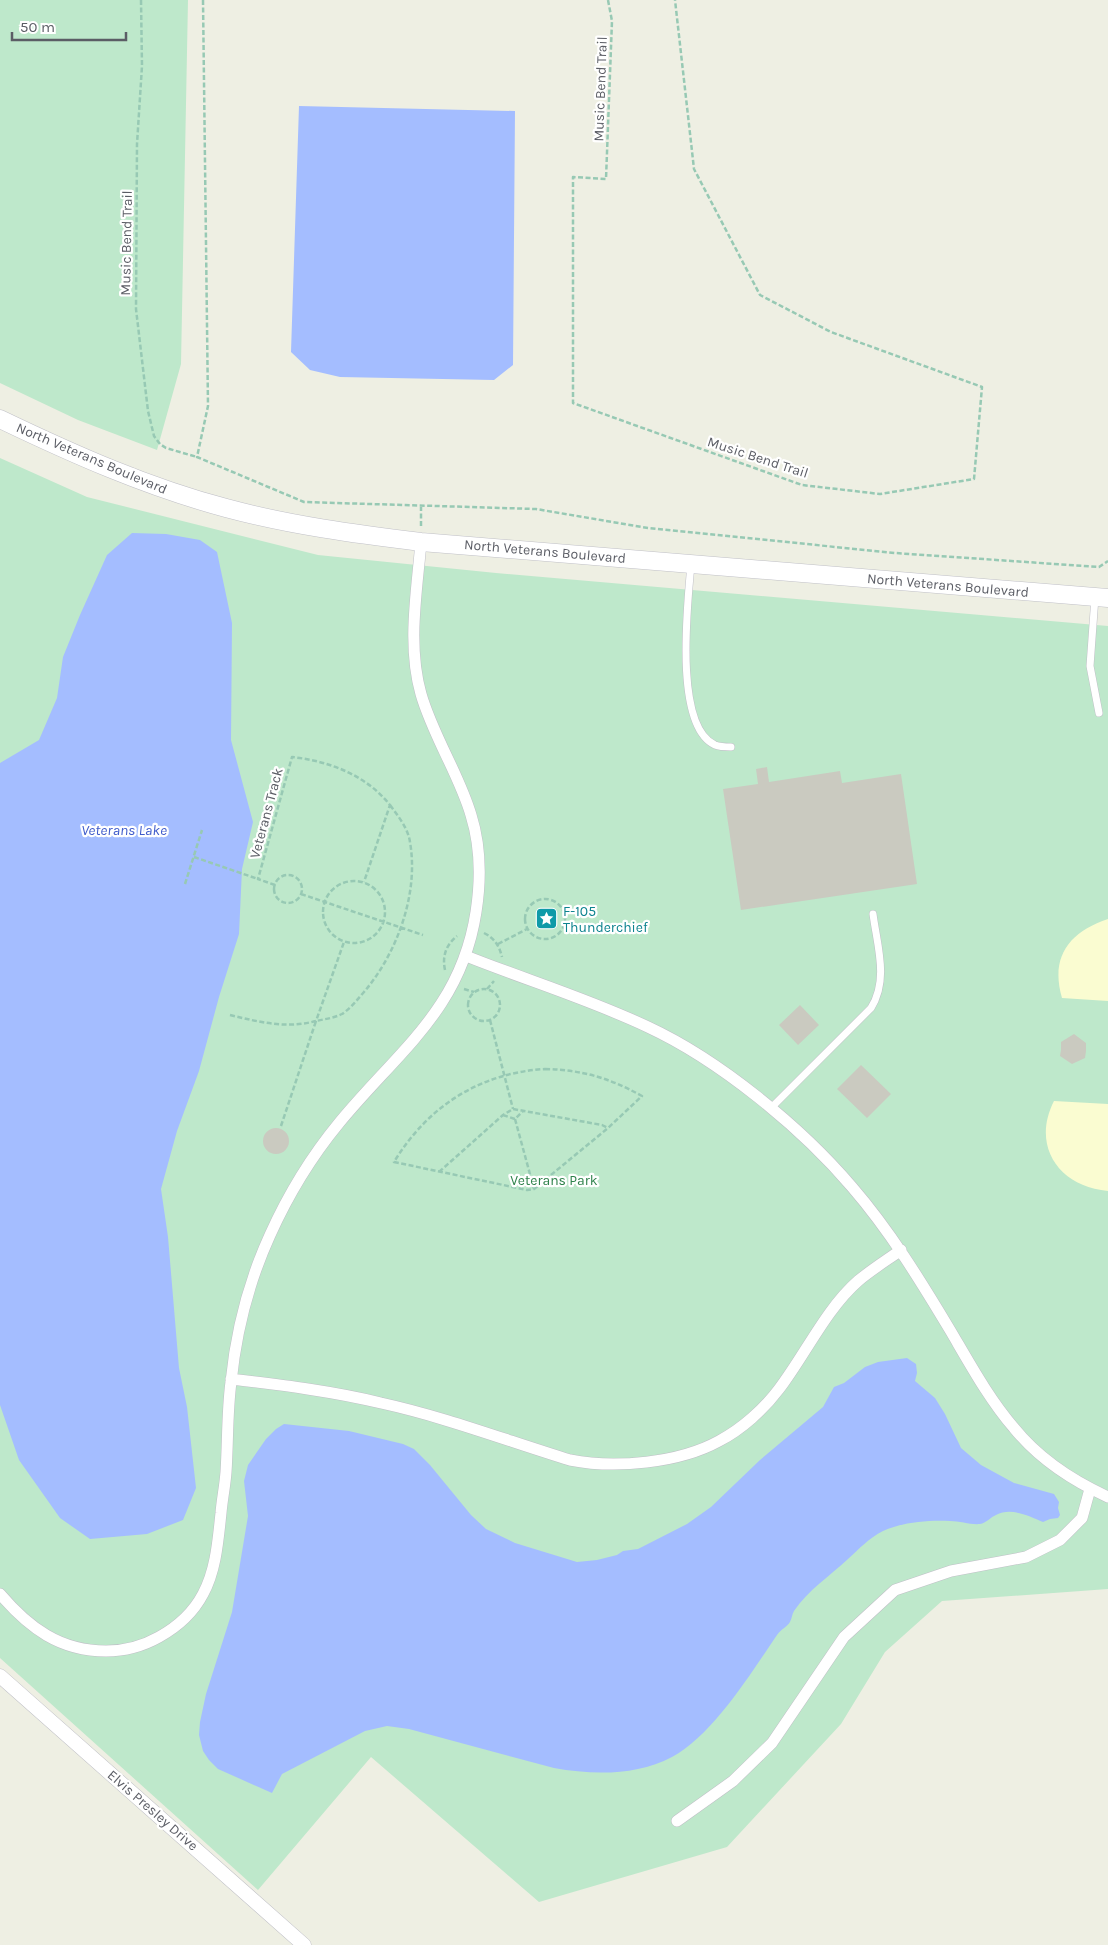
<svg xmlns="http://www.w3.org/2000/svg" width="1108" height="1945" font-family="Karla,sans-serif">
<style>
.green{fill:#bee8cb}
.sand{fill:#fafcd1}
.water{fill:#a4bdff}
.building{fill:#cacac0}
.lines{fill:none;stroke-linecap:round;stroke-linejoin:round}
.service-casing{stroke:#c0c0c7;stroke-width:8}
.pedestrian-casing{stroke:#c0c0c7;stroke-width:12}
.minor-casing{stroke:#c0c0c7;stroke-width:15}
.tertiary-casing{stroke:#c0c0c7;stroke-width:19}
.path{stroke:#97c9b4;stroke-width:2.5;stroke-dasharray:5 2.5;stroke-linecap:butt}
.service{stroke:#fff;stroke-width:7}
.pedestrian{stroke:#fff;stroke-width:11}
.minor{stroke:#fff;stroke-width:14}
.tertiary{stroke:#fff;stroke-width:18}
.labels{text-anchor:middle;stroke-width:4.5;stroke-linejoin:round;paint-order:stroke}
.street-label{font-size:14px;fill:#5b5d65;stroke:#fff}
.culture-label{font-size:14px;fill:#0d838f;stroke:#fff;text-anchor:start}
.park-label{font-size:14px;fill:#2f824b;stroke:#fff}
.water-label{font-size:15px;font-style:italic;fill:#3e5aca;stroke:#fff}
</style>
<rect width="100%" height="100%" fill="#eeefe3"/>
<path class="green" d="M0,0H188L181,364L157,450L78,420L0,383Z
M0,458L87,497L318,555L496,573L1108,626V1589L942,1601L885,1652L841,1724L727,1847L539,1902L371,1757L258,1890L0,1658Z"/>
<path class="sand" d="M1108,919V1001L1062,998C1050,957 1069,932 1108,919Z
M1054,1101L1108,1104V1191C1059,1187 1031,1146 1054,1101Z"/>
<path class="water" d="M299,106L515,111L513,365L494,380L340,377L310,370L291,352Z
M132,533L166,534L200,540L217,552L232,623L231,740L253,822L242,869L239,934L219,997L199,1071L177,1131L161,1189L168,1237L179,1368L187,1407L196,1488L183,1520L147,1534L90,1539L60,1518L19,1460L0,1405V763L39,740L57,698L63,657L80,615L107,555Z
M907,1358L916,1364L917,1373L915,1381L935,1398L945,1414L961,1448L981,1465L1014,1483L1054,1494L1059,1502L1058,1508L1060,1515L1058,1518L1050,1519L1043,1522C1029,1516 1011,1507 996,1515C991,1517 986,1523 980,1524C971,1525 960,1521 950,1521C928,1520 903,1522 883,1531C869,1538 859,1549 848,1559C830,1576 808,1590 794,1611C792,1614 792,1618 790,1622C787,1627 781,1629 777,1635C751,1673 713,1735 672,1757C636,1776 593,1775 554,1768L409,1729L387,1726L365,1731L282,1774L272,1793L218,1769L209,1760L203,1751L199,1735L200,1722L206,1694L232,1612L248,1516L244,1481L248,1465L266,1439L276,1429L284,1424L349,1431L403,1444L414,1449L430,1465L471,1515L486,1529L515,1543L577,1562L597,1560L617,1555L623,1551L638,1549L687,1524L711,1507L760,1460L823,1407L834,1387L844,1383L865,1367L878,1362Z"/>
<path class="building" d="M767,767L769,782L840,771L842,783L901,774L917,884L741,910L723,789L758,784L756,769Z
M800,1005L819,1025L798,1045L779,1025Z
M1074,1034L1086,1043V1051L1085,1058L1072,1064L1060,1056L1061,1050V1042Z
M861,1065L891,1094L867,1118L837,1089Z
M263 1141a13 13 0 1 1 26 0a13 13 0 1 1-26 0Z"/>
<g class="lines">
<defs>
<path id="service" d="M691,564C688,601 673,726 715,745C720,747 726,747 731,747
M1095,597L1090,666L1099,713
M771,1108L871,1008C889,980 877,945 873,914"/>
<path id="pedestrian" d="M466,956C526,980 589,999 648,1027C719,1060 801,1127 852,1187C890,1231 920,1280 950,1330C970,1364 989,1399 1014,1428C1039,1459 1073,1481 1108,1497
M231,1379C281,1385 332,1391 381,1403C445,1417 508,1441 570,1460C615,1469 679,1463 719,1441C742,1429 764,1409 779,1389C805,1355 826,1309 858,1281C871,1270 887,1260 901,1250
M0,1594C29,1628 60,1651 106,1651C124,1651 143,1646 159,1637C177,1627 193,1613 203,1594C216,1570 218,1541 221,1513C222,1500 225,1486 226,1472C228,1442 227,1412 231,1382C236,1332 249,1281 270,1235C288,1195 311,1157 339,1123C398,1051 461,1010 476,912C481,880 481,847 471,815C459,774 433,736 421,694C407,645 417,591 421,542
M677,1821L733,1781L772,1743L844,1637L895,1590L951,1571L1026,1557L1060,1540L1082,1518L1090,1489"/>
<path id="minor" d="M0,1676L304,1945"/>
<path id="tertiary" d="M0,419C73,454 147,487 226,508C289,525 355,534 421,542L1108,598"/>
</defs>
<use href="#service" class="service-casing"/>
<use href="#pedestrian" class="pedestrian-casing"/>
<use href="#minor" class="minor-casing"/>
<use href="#tertiary" class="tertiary-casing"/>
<path class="path" d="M141,0L142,66L137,144L136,309L148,411L154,436L160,444L166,448L197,457
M203,0L208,406L197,457L304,502L536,509L648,528L895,553L1099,567L1108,561
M608,0L612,21L606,179L573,177V403L802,485L880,494L974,479L982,387L831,332L760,295L694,169L675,0
M421,526V505
M194,857L258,879
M274 889a14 14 0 1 1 28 0a14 14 0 1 1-28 0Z
M323 912a31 31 0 1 1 62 0a31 31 0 1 1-62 0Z
M185,884L202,830
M275,885L258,879L292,757C329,761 366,775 390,805L364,882
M301,894L423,935
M525 919a20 20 0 1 1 40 0a20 20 0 1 1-40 0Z
M484,933C494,938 499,945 502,957
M498,944L527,929
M445,970C442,956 446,945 457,936
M468 1005a16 16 0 1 1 32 0a16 16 0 1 1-32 0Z
M464,989L474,992
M487,989L494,981
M230,1015C259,1022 286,1029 316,1021L344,942
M490,1020L513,1109
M545,1069C583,1070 609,1078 642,1096L608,1128L534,1189L527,1190L394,1162C428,1106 480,1073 545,1069Z
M503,1115L515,1119L523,1111
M515,1119L534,1189
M281,1126L316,1021C325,1019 334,1018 342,1014C351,1008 357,1000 364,992C397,953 419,894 410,842C408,828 398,816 390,805
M439,1172L503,1115L513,1109L602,1125L608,1128"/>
<use href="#service" class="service"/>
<use href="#pedestrian" class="pedestrian"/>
<use href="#minor" class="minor"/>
<use href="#tertiary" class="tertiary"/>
</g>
<defs>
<symbol id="sight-square" viewBox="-11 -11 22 22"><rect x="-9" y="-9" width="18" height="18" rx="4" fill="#0f9aa8" stroke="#fff"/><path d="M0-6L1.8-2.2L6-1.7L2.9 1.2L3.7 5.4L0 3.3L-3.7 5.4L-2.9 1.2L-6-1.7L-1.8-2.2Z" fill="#fff"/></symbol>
</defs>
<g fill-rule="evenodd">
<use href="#sight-square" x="534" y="906" width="25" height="25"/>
</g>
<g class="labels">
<g class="street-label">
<text transform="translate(600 89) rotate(-88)" y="5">Music Bend Trail</text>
<text transform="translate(126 243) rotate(-89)" y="5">Music Bend Trail</text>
<text transform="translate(758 457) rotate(18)" y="5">Music Bend Trail</text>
<text transform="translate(92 458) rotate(23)" y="5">North Veterans Boulevard</text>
<text transform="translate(545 551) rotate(5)" y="5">North Veterans Boulevard</text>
<text transform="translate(948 585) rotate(5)" y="5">North Veterans Boulevard</text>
<text transform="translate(266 813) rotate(-75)" y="5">Veterans Track</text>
<text transform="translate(153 1810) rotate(41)" y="5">Elvis Presley Drive</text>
</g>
<g class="culture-label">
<text x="563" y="916">F-105<tspan x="563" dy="16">Thunderchief</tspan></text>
</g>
<g class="park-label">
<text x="554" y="1185">Veterans Park</text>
</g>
<g class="water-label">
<text x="124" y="835">Veterans Lake</text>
</g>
</g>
<path d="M12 32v8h114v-8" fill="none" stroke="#5b5d65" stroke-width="2.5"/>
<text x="20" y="32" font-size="15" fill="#5b5d65" stroke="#ffffff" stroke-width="4" paint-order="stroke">50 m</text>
</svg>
